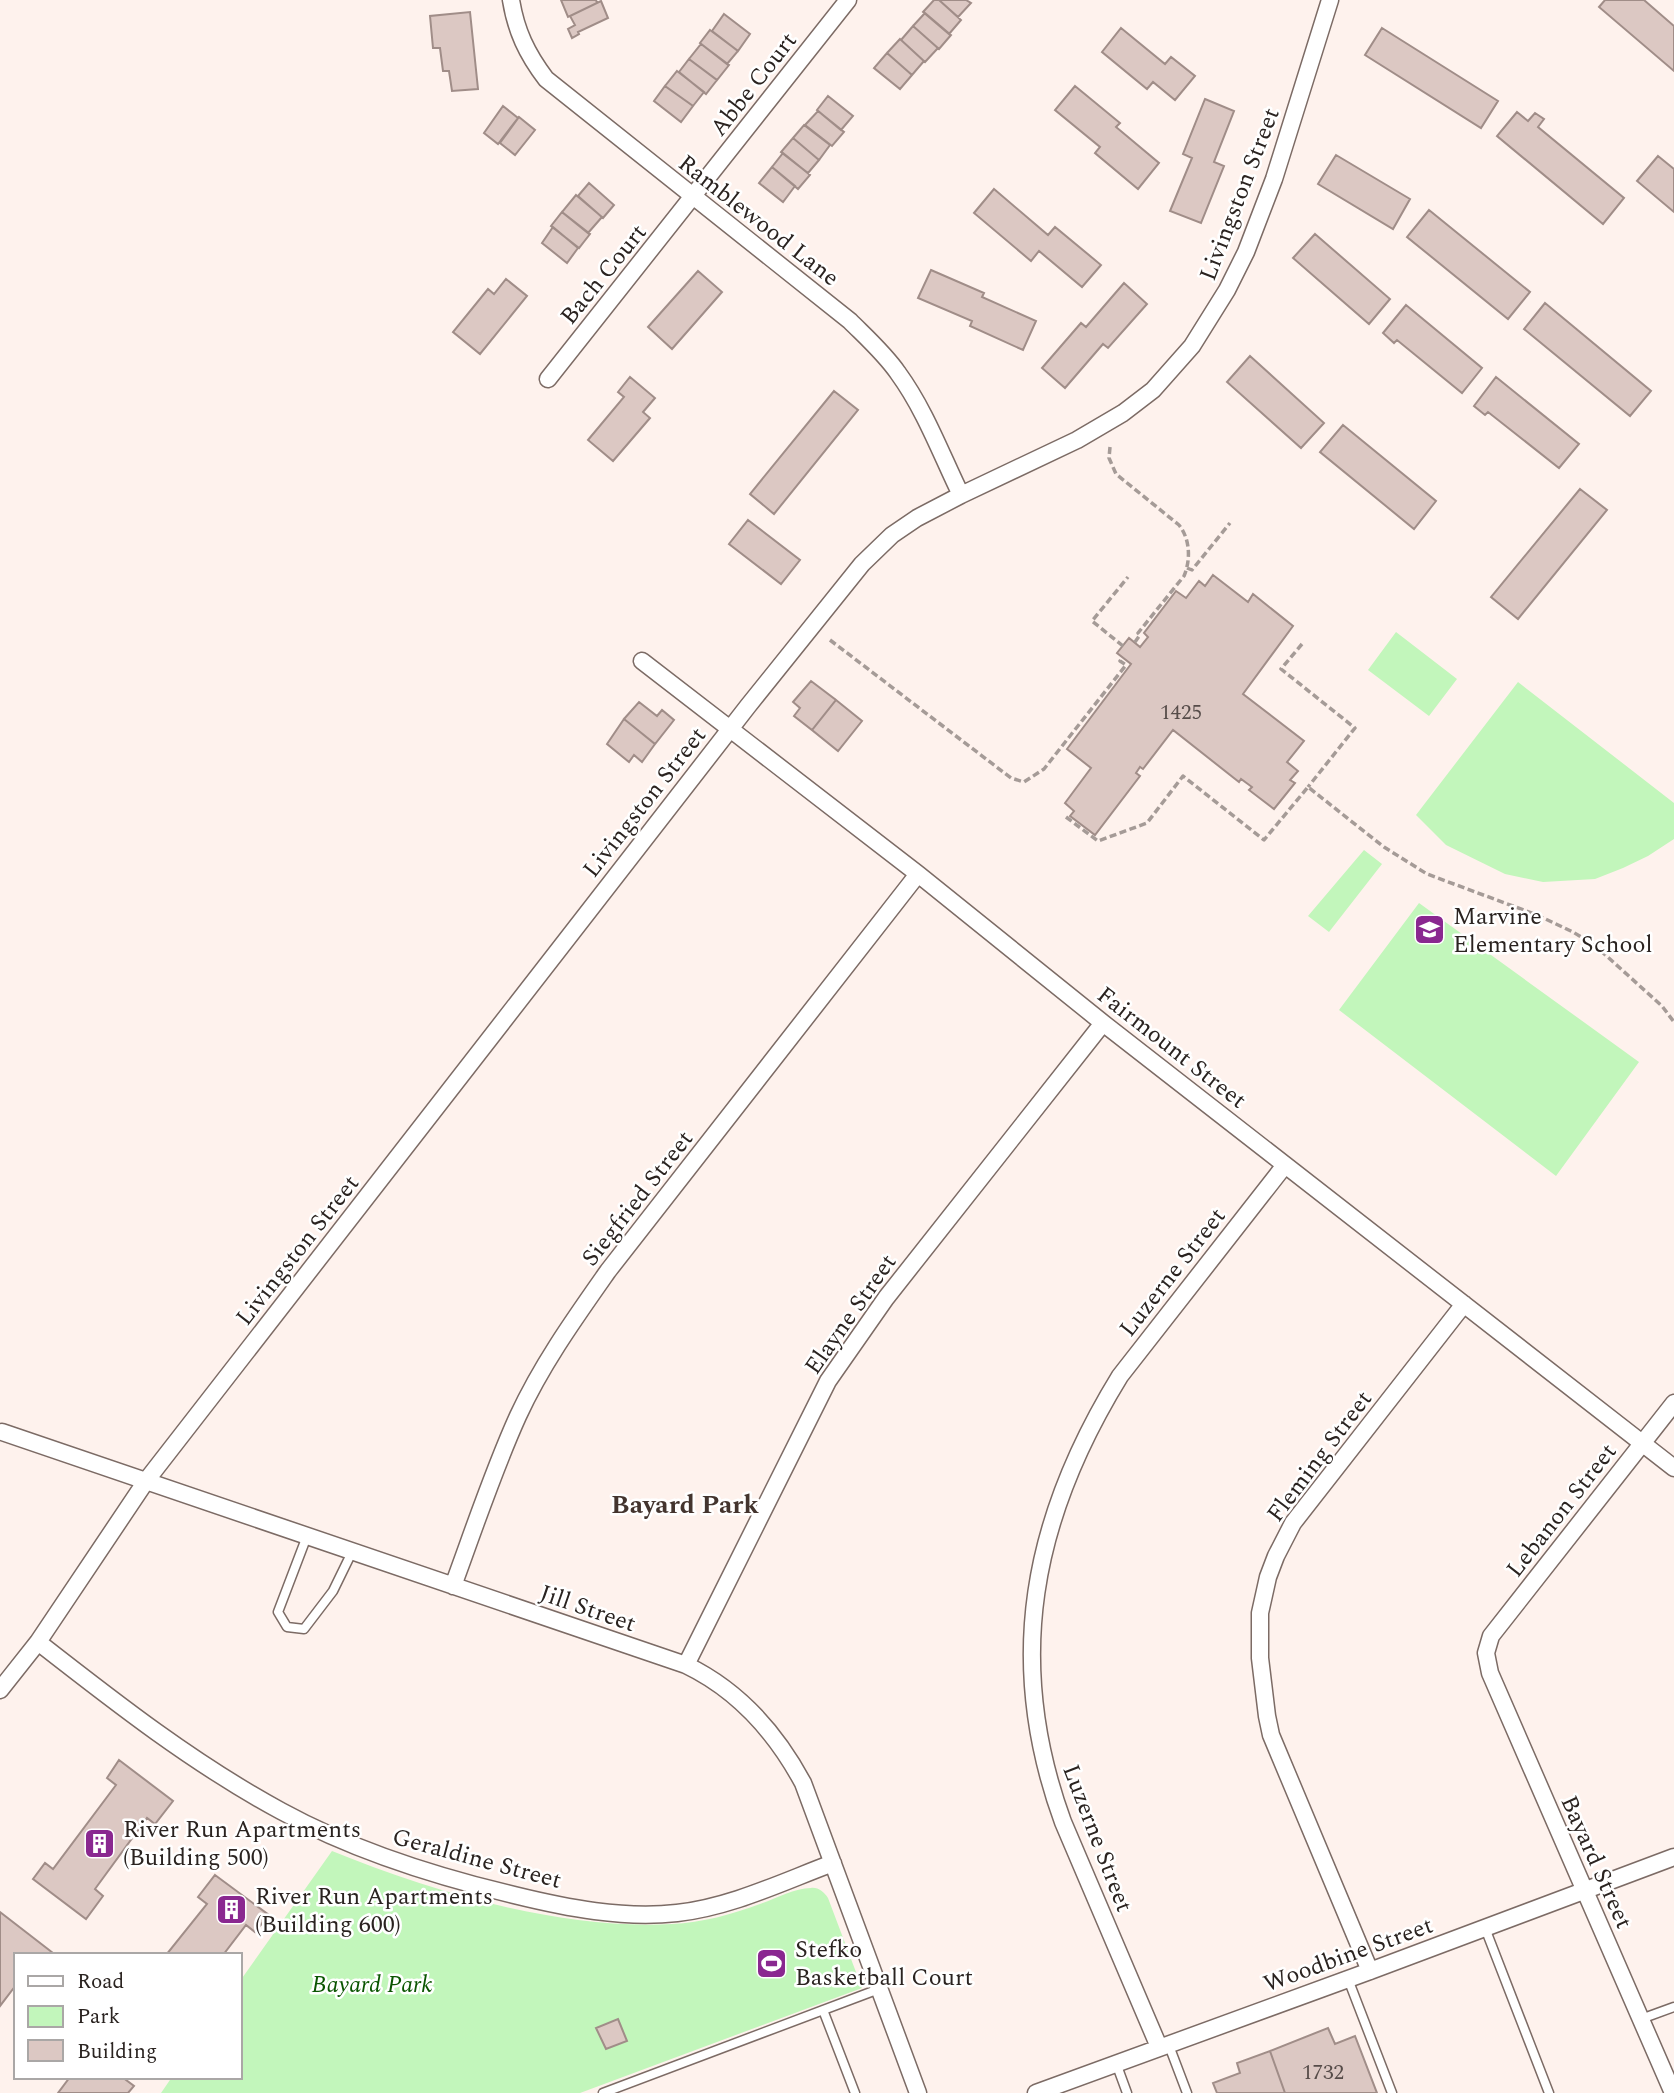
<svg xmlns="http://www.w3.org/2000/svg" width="1674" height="2093" font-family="Spectral,serif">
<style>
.green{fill:#c2f6bb}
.building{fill:#dcc8c3;stroke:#a08d88;stroke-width:2}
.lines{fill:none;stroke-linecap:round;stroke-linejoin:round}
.service-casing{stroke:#7c6b65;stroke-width:11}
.minor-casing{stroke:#7c6b65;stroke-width:19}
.path{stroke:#a59b97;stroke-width:3.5;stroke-dasharray:7 3.5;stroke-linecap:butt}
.service{stroke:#fff;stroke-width:8}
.minor{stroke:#fff;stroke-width:16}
.labels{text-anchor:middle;stroke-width:5;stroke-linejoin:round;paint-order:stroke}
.number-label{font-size:21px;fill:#564c49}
.street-label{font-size:24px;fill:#2a2320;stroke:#fff}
.poi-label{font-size:24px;fill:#2a2320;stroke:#fff;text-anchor:start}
.park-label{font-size:24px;font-style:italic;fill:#0a5501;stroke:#fff}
.neighbourhood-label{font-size:26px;font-weight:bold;fill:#43342e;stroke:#fff}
</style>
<rect width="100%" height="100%" fill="#fef2ed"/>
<path class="green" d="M1396,632L1457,679L1429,716L1368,670Z
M1518,682L1674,803V839L1648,856L1623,868L1595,879L1543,882L1505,874L1446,845L1416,815Z
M1364,850L1382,864L1329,932L1308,916Z
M1419,903L1639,1062L1556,1176L1339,1010Z
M332,1851C436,1893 560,1930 672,1924C702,1923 732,1914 760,1904C775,1899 794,1888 811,1888C818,1887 824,1892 828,1898L862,1988L580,2093H161L172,2077H240V1981Z"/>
<path class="building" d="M561,0H596L597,3L568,17Z
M934,0H939L961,20L949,34L923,12Z
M939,0H966L971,3L958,17Z
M1605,0H1644L1674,26V71L1599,7Z
M601,1L608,18L578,32L579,34L572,38L568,29L575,25L570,16Z
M470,12L478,89L452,91L449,71H443L440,48H433L430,16Z
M925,13L951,35L939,49L913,26Z
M724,14L750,34L738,51L712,31Z
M913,26L938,48L925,62L901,40Z
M1121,28L1165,64L1171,57L1195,76L1175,100L1153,82L1147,89L1102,52Z
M1382,28L1498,101L1481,128L1365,55Z
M710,30L738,51L727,64L700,43Z
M900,39L924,61L912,75L887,53Z
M701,44L729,65L717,80L689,59Z
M887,53L912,75L900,89L874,68Z
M689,59L717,80L706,94L679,72Z
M677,71L704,92L693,106L665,86Z
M665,86L693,106L681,122L654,101Z
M1075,86L1120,123L1116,127L1159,163L1138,189L1095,153L1100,147L1055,110Z
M828,96L853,116L841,130L817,110Z
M1205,99L1234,111L1214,162L1224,166L1201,223L1170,211L1192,158L1183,154Z
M503,106L518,118L498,144L484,133Z
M818,111L844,132L832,146L805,125Z
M1517,112L1528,121L1535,113L1544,119L1538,127L1624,198L1603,224L1497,136Z
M519,117L535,130L515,155L500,143Z
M804,125L830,145L819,160L793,138Z
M793,138L819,160L808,173L781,152Z
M783,153L810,175L798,189L772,167Z
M1336,155L1410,199L1393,229L1318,184Z
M1658,156L1674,169V212L1637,181Z
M772,167L795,186L783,202L759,183Z
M589,183L614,205L603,218L578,196Z
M994,189L1048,235L1055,227L1101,265L1082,287L1039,251L1031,261L974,213Z
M576,195L602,217L588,233L562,212Z
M1429,210L1530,292L1508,319L1407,237Z
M562,212L590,234L579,248L551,226Z
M553,227L578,248L567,263L542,243Z
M1315,234L1390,299L1369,324L1293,258Z
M931,270L984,293L982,297L1036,321L1023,350L970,326L972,321L918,298Z
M698,271L722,292L672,349L648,327Z
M506,279L527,296L480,354L453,332L488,289L494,294Z
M1124,283L1147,304L1108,348L1103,344L1065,388L1042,368L1081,323L1086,327Z
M1545,303L1651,391L1630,416L1524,329Z
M1406,305L1482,368L1462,393L1397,340L1394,343L1383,333Z
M1250,356L1324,423L1301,448L1227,382Z
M630,377L655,398L643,412L650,418L613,461L588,440L624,397L618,392Z
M1496,377L1579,444L1559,468L1488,412L1485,415L1474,406Z
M834,391L858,410L774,514L750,494Z
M1343,425L1436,501L1414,529L1320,452Z
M1580,489L1607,510L1518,619L1491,597Z
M748,520L800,560L781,584L729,544Z
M1213,575L1248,602L1253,594L1293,626L1243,694L1304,741L1287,762L1298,771L1290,780L1295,783L1274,809L1249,790L1252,787L1241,779L1239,782L1173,730L1143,769L1140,767L1136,773L1140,776L1095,835L1070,816L1074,811L1065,803L1091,768L1067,749L1131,664L1117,653L1129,638L1140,647L1148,637L1144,633L1176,591L1186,598L1199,581L1205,586Z
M811,681L836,700L812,730L794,716L800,708L793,702Z
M836,700L862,721L838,751L812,730Z
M639,702L657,716L662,710L674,720L655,744L624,719Z
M624,719L655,744L642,762L634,755L629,762L607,744Z
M119,1760L173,1801L155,1824L147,1818L95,1889L103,1896L86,1919L33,1879L45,1863L53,1869L116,1785L107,1778Z
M215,1875L269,1915L255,1932L246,1925L223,1955H166L207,1904L198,1897Z
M0,1912L53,1953L52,1955H16V1985L0,2006Z
M618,2019L627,2041L606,2049L596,2028Z
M1328,2028L1335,2044L1355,2036L1377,2093H1285L1270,2051Z
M1270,2051L1285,2093H1217L1213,2083L1240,2073L1237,2063Z
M70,2077H122L134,2086L128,2093H58Z"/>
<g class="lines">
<defs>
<path id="service" d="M307,1536L278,1612L287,1627L304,1629L333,1591L353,1550
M1485,1928L1549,2093
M1348,1979L1392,2093
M823,2010L855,2093
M1641,2019L1674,2007
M1168,2043L1187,2093
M1116,2063L1127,2093
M603,2093L879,1989"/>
<path id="minor" d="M511,0C516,31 527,54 546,79L850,321C867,338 885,354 898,373C925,410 941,454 961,495
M548,379L848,0
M642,661L918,874L1103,1023L1674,1468
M2,1432L686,1665C738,1690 776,1733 803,1783L918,2093
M453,1586C474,1529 493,1471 518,1416C542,1364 575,1318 608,1271L918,874
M38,1642C116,1703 194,1764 281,1811C354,1851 434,1876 514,1895C567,1908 623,1919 677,1913C731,1907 782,1882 833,1863
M686,1665L828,1381L886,1298L1103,1023
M0,1690L38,1642L146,1481L748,706L862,564L892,535L917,518L961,495L1077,440L1123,413L1153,390L1192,346L1227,290L1246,252L1274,179L1330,0
M1370,1971L1271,1735L1267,1716L1260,1658V1613L1268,1577L1276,1556L1293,1523L1464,1304
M1159,2047L1063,1822C1004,1661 1032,1519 1120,1376L1285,1165
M1036,2093L1370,1971L1674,1857
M1673,2093L1490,1673L1486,1653L1491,1636L1674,1403"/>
</defs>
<use href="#service" class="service-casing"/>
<use href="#minor" class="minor-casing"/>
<path class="path" d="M1110,447L1109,458L1116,474L1179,525C1190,539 1191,559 1184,576L1138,633L1140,635L1135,642
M1187,568L1192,570L1230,523
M830,640L1011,778L1024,782L1044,769L1126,665L1120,661L1123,657
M1302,644L1281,669L1355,728L1308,787
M1123,646L1092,621L1128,577
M1066,817L1098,841L1147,823L1183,776L1264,840L1308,787L1384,847L1427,874L1537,915L1573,932L1586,940L1601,951L1662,1006L1674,1022"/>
<use href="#service" class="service"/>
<use href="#minor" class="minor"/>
</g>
<defs>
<symbol id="school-square" viewBox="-11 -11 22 22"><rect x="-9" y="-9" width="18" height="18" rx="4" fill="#8a2890" stroke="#fff"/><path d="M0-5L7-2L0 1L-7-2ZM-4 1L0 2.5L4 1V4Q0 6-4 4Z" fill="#fff"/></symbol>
<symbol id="building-square" viewBox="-11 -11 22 22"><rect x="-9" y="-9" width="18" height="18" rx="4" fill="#8a2890" stroke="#fff"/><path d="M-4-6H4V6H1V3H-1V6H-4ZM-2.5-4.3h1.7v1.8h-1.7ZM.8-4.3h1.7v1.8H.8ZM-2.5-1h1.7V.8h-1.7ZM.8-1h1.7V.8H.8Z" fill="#fff"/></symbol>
<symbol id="stadium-square" viewBox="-11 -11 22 22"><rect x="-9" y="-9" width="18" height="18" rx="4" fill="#8a2890" stroke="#fff"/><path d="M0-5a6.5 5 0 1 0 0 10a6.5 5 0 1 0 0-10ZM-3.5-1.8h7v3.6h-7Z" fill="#fff"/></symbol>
</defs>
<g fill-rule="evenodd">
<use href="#school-square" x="1412" y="912" width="35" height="35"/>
<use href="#building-square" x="82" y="1826" width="35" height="35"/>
<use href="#building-square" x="214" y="1892" width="35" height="35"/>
<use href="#stadium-square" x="754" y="1946" width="35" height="35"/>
</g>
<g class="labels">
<g class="number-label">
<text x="1181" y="719">1425</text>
<text x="1323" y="2079">1732</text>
</g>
<g class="street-label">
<text transform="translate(753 84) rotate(-52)" y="8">Abbe Court</text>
<text transform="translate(1239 194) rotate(-69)" y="8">Livingston Street</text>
<text transform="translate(759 220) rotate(38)" y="8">Ramblewood Lane</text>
<text transform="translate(603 274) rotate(-51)" y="8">Bach Court</text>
<text transform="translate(644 802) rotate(-52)" y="8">Livingston Street</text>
<text transform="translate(1172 1047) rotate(38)" y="8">Fairmount Street</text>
<text transform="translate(637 1198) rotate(-52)" y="8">Siegfried Street</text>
<text transform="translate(297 1250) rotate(-52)" y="8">Livingston Street</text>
<text transform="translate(1172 1272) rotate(-52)" y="8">Luzerne Street</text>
<text transform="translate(850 1314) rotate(-55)" y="8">Elayne Street</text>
<text transform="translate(1319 1456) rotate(-53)" y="8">Fleming Street</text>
<text transform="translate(1561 1510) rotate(-52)" y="8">Lebanon Street</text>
<text transform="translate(588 1608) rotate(19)" y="8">Jill Street</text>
<text transform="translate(1098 1838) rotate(69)" y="8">Luzerne Street</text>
<text transform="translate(477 1858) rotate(15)" y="8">Geraldine Street</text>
<text transform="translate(1597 1862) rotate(66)" y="8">Bayard Street</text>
<text transform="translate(1348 1954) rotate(-20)" y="8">Woodbine Street</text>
</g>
<g class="poi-label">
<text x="1453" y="924">Marvine<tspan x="1453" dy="28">Elementary School</tspan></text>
<text x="123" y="1837">River Run Apartments<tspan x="123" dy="28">(Building 500)</tspan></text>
<text x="255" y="1904">River Run Apartments<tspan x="255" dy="28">(Building 600)</tspan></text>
<text x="795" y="1957">Stefko<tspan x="795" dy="28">Basketball Court</tspan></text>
</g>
<g class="park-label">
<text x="372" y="1992">Bayard Park</text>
</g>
<g class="neighbourhood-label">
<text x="685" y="1513">Bayard Park</text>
</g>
</g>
<rect x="14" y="1953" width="228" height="126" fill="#ffffff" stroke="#aaa7a6" stroke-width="2"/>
<rect x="28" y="1976" width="35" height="10" fill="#ffffff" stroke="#aaa7a6" stroke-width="2"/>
<text x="77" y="1988" font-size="21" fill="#2a2320">Road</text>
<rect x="28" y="2006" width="35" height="21" fill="#c2f6bb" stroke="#aaa7a6" stroke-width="2"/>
<text x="77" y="2023" font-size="21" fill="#2a2320">Park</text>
<rect x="28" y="2040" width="35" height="21" fill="#dcc8c3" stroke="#aaa7a6" stroke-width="2"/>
<text x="77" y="2058" font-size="21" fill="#2a2320">Building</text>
</svg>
